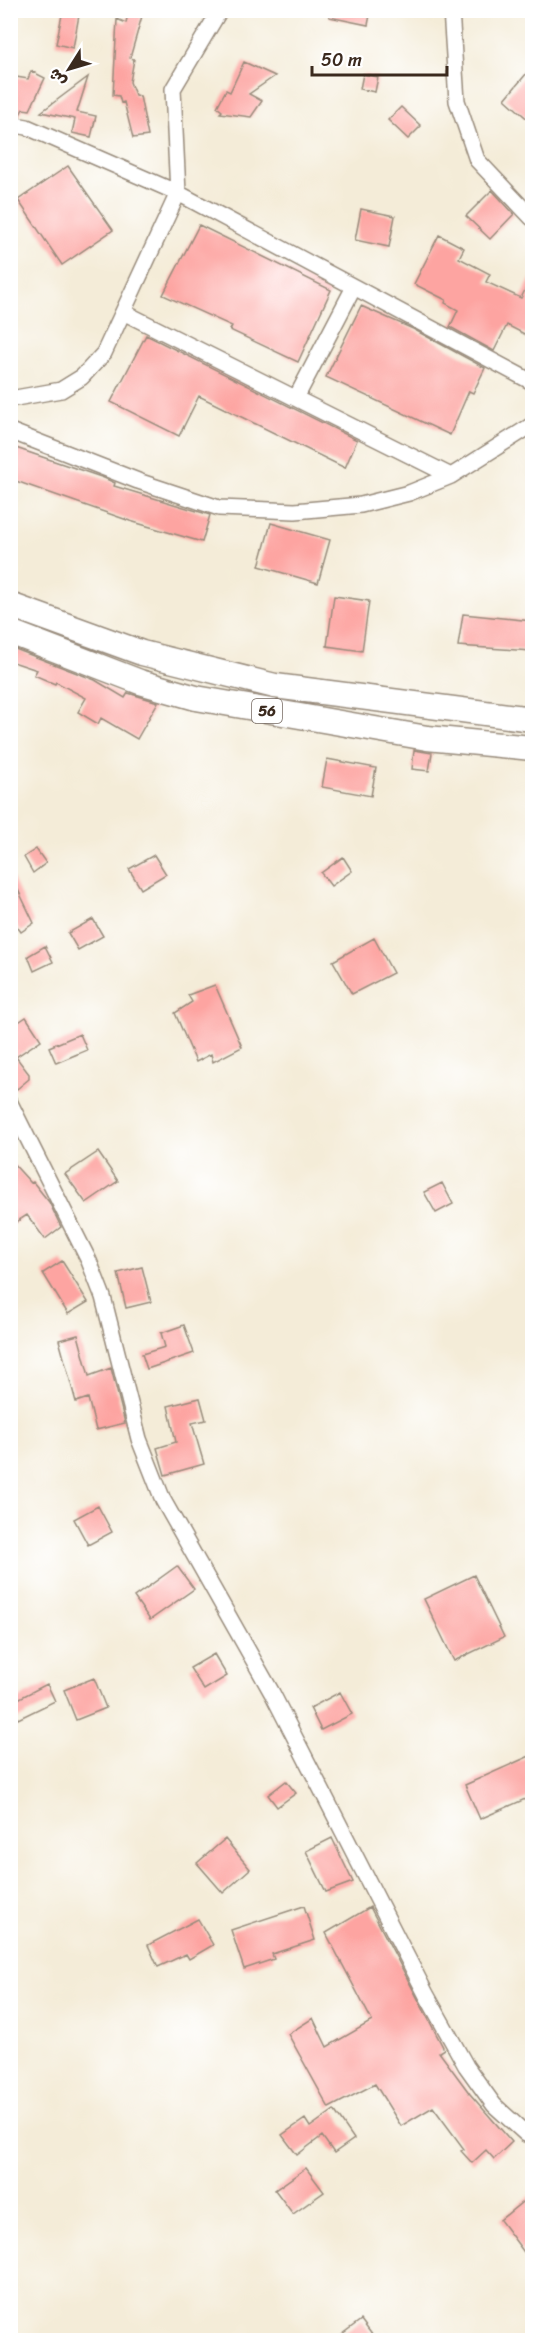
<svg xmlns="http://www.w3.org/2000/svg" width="543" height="2351" font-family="Sriracha,'Playpen Sans Arabic',sans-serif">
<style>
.building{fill:#fda4a1}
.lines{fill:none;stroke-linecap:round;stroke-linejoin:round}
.street-casing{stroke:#988b7b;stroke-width:18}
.primary-casing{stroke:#988b7b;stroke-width:27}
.street{stroke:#fff;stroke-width:15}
.primary{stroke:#fff;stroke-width:24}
.labels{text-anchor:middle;stroke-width:6;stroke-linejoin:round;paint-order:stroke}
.shield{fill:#fff;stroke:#766a62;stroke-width:1.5}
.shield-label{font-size:15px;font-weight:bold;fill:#3b2a1e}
</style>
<rect width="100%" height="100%" fill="#fff"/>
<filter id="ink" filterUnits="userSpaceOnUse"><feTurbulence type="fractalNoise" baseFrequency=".0167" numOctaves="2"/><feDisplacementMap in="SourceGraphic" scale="12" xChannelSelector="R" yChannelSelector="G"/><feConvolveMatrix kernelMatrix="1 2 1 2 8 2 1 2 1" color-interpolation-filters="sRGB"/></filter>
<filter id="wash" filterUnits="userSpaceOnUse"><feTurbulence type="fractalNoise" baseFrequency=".008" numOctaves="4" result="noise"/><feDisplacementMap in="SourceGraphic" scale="24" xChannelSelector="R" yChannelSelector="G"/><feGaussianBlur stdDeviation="1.35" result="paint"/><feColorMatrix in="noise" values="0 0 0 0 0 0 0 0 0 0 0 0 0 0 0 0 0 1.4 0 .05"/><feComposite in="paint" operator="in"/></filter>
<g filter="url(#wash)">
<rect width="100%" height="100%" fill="#f4ecd8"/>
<g id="blocks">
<path class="building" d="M63,10H80L73,48L56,44Z
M330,10H371L368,25L329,17Z
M128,13L142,16L130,58L134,59L130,82L135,95L140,96L148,136L133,138L124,102L121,103L119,96L113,95L117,19L126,23Z
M244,62L275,76L249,94L262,101L251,117L220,113L222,111L217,107L226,90L230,92Z
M532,67V123L505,99Z
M31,71L45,78L30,110L23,109L19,116L10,114V76L28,79Z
M363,74L378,77L375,92L360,89Z
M88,77L77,112L96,116L91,137L72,133L75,119L41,112Z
M401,107L421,126L408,139L388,120Z
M68,166L113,230L62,265L18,200Z
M492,190L514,214L490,239L466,216Z
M361,209L395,216L389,247L355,240Z
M199,225L331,290L298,362L230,330L232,326L163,295Z
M439,235L464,248L459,258L490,274L486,282L521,298L532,276V338L507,325L494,351L450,327L458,310L445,303L446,300L414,284Z
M361,306L413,329L485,368L473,393L469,391L450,435L326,377Z
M146,335L357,440L345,468L199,396L179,436L111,402Z
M10,446L104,478L115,483L114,486L210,515L202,542L130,521L10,479Z
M271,523L330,540L318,583L259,566Z
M334,596L369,601L362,651L327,646Z
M463,614L532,621V651L458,646Z
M10,647L95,680L125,698L128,693L158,702L137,739L101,718L98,724L78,712L86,698L56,682L55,684L34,675L37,670L10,661Z
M414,750L432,753L429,771L412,769Z
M327,759L376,768L371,796L322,787Z
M36,849L46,863L33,873L24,857Z
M154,855L166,874L141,889L129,869Z
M343,857L352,871L331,886L321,873Z
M10,873L34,923L21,932L10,917Z
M93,919L103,936L78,950L68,933Z
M374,938L393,973L352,994L333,961Z
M45,946L53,962L34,971L28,956Z
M215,985L242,1047L213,1062L211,1054L196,1062L175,1013L192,1002L188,995Z
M26,1017L41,1040L16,1057L29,1074V1079L17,1089L10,1080V1028Z
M80,1034L87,1050L56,1063L49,1047Z
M98,1152L118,1181L86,1203L65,1174Z
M10,1160L31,1183L33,1182L49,1202L61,1227L45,1239L27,1215L10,1226Z
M442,1183L453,1204L436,1213L424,1192Z
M62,1261L88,1302L68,1314L43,1273Z
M142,1267L151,1302L126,1308L118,1273Z
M184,1325L194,1353L147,1369L142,1354L165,1347L161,1333Z
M78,1335L89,1376L111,1368L125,1423L96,1430L88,1398L76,1402L59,1340Z
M200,1398L206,1420L192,1423L204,1464L165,1475L157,1448L176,1442L168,1406Z
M98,1506L112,1532L88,1545L74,1519Z
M177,1566L194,1589L150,1620L134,1597Z
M474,1575L504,1637L454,1661L424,1599Z
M214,1654L227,1676L204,1690L190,1668Z
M94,1678L106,1708L76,1720L64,1690Z
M47,1684L55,1701L18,1719L10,1703Z
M340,1692L352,1714L321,1730L310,1708Z
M532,1755V1796L480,1819L465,1785Z
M286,1781L296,1793L277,1807L268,1795Z
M332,1838L353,1882L326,1892L306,1851Z
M225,1839L250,1869L223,1893L197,1863Z
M304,1906L315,1940L272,1954L274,1959L244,1969L231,1930Z
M370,1907L444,2049L439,2052L470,2094L512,2142L494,2159L486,2150L472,2163L461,2151L464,2149L433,2107L401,2126L375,2084L329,2108L288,2034L313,2018L327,2047L372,2021L326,1933Z
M198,1919L213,1945L189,1959L186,1954L158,1967L148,1945Z
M334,2110L354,2139L334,2153L322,2136L297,2155L282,2135L305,2119L310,2127Z
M306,2168L324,2192L293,2214L275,2190Z
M532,2194V2263L500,2220Z
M361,2320L376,2340H334Z"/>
</g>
</g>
<g filter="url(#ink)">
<use href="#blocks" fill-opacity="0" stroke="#988b7b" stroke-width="1.5"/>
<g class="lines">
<defs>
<path id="street" d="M451,10L457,101L477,160L532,218
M10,124L27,127L178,193L532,382
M123,312L451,476
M296,398L354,287
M10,399L61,390L82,377L104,353L178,193L173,89L220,10
M10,431L138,481L219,508L295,511L361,505L409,493L451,476L532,425
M10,1103L89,1261L103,1297L139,1439L163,1500L272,1693L426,1994L466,2066L494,2105L526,2134L532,2135"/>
<path id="primary" d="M10,605L142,653L275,686L532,719
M10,632L140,682L196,698L427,738L532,748"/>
</defs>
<use href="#street" class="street-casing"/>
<use href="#primary" class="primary-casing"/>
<use href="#street" class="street"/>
<use href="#primary" class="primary"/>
</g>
</g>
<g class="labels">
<rect class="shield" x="252" y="699" width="30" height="24" rx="4.5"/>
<g class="shield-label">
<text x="267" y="716">56</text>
</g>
</g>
<rect width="543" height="2351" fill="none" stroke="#fff" stroke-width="36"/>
<g transform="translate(69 69) rotate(233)" stroke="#ffffff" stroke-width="4.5" paint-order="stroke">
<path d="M0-4.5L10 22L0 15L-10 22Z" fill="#3b2a1e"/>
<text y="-9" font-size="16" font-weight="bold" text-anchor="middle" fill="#3b2a1e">ش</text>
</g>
<path d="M312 66v9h135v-9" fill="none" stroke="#3b2a1e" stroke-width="3"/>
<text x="321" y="66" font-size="18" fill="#3b2a1e" stroke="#ffffff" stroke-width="4.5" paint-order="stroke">50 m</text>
</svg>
